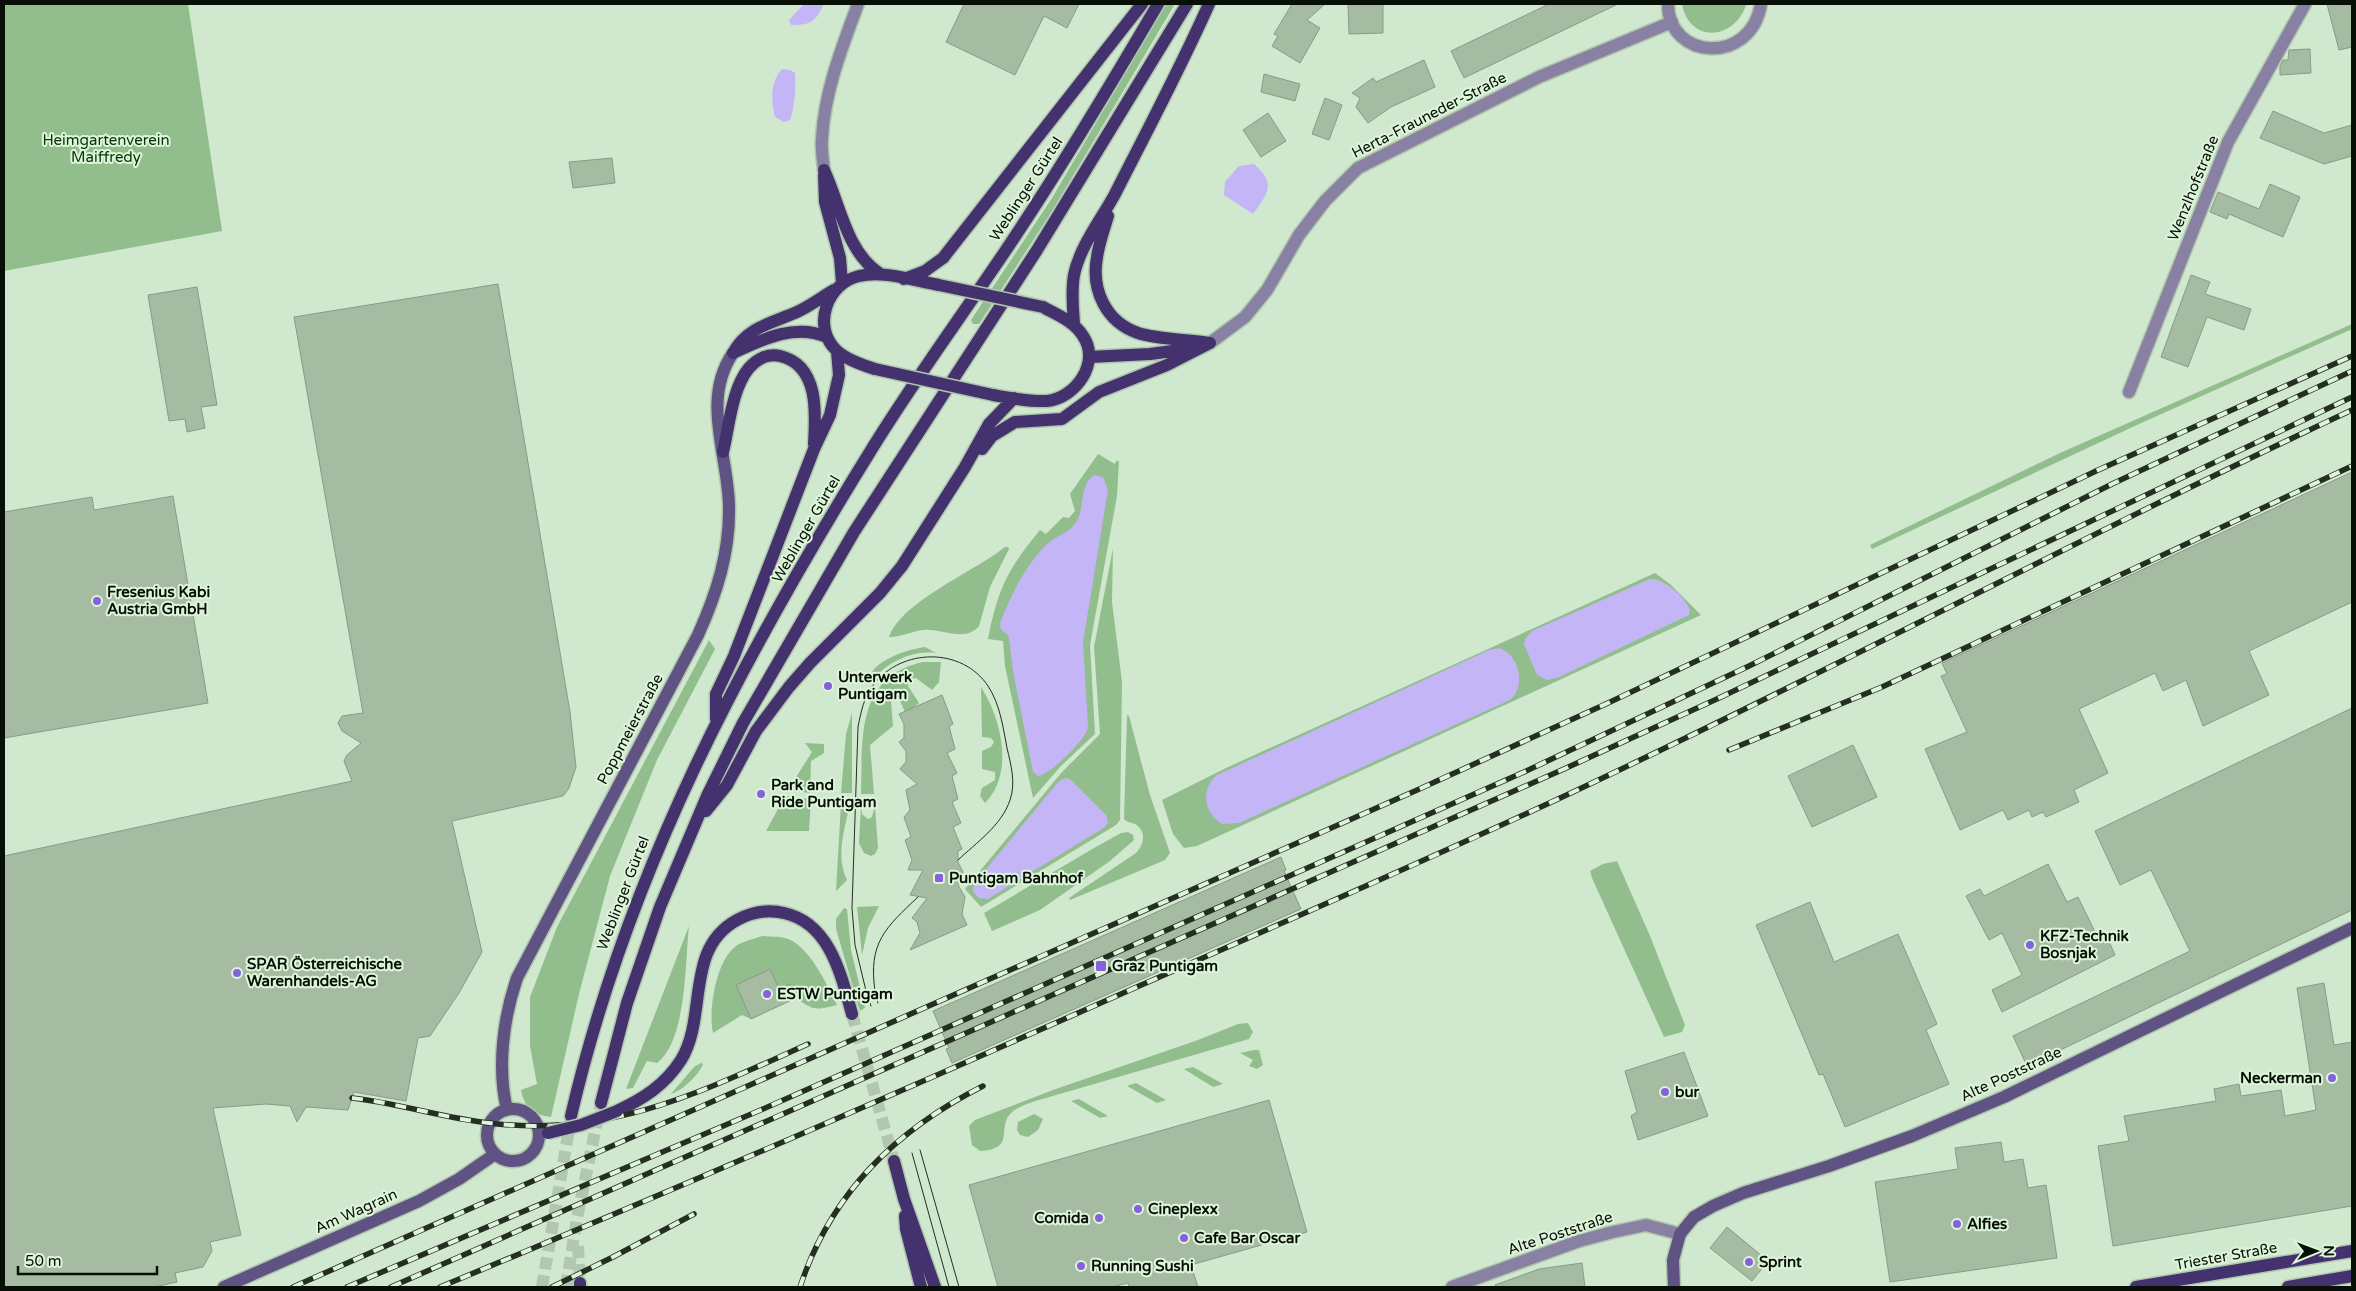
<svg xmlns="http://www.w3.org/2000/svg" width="2356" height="1291" font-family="'Varela Round',sans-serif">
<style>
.green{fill:#92be8e}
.water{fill:#c4b5f7}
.building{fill:#a5bca2;stroke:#869c84}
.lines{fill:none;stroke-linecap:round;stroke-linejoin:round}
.primary-tunnel{stroke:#b2c7af;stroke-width:12;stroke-dasharray:12 6;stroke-linecap:butt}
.street-casing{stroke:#b0c5ad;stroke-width:15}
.secondary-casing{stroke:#b0c5ad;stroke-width:15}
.primary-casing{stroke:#b0c5ad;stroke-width:15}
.street{stroke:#8881a3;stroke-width:12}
.secondary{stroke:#5f5384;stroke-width:12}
.primary{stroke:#43326d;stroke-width:12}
.tram{stroke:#242e23;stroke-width:1}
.rail-casing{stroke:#242e23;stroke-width:5.5}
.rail{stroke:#ddf5da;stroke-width:4;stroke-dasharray:11;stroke-linecap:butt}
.primary-bridge-casing{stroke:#b0c5ad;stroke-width:15;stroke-linecap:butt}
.primary-bridge{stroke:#43326d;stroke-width:12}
.poi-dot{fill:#8661db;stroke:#ddf5da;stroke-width:2}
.labels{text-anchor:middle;stroke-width:4;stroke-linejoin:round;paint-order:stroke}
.street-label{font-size:15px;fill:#080f07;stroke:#ddf5da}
.park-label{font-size:15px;fill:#063305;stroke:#ddf5da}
.poi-label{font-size:15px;font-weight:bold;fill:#080f07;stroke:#ddf5da;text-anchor:start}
</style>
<rect width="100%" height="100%" fill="#d0e8cd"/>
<path class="green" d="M4,4H188L222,231L4,271Z
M1166,4H1175L1052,211L979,324H973L971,320L1052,198Z
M1682,4H1746V5C1734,41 1689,43 1682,4Z
M2352,324V329L2139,424L1872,549L1870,545L2060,453Z
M1098,454L1115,464L1116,461H1119L1117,496L1090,645L1095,734L1061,766L1033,798L1005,666L1003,641L988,639C998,589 1007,570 1040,530L1046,534L1063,517L1069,518L1075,511L1070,494Z
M1005,547H1008L1009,549L990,587L979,626C965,643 942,628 923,630C912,631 899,638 889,637C902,601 974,572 1005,547Z
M1113,548L1112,602L1122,682L1120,820L1116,825L981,907L965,889L1062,772L1100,734L1094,647Z
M1655,573L1670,584L1701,615L1197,846L1184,848L1173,834L1162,800L1226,768Z
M709,640L715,649L657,760L610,876L579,994L551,1117C534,1115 524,1107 521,1090L537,1084L530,1046V997L557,927Z
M925,647L936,653C911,650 886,663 871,682L869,680C871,661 908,649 925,647Z
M923,662H941L939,682L932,690L916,678L909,679L908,686L919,703L906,714L899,699L894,698L891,701L893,726L870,745L874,794H861C863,739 855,677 923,662Z
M981,687C1001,718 1015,773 985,803L980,796L982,788L995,780V772L982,769V751L991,747L994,742L991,738L982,737Z
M852,713V793H841L846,734Z
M1127,715L1129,716L1150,795L1170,853L1165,860L1158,863L1070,900L1069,898L1136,853C1144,845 1147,831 1135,824C1130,822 1128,823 1124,819Z
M805,743L824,744V753L811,761L810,793L788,790L812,752Z
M785,796L811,799L809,831H766Z
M841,803H850C845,829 835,856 847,880L836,891Z
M861,805L862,814L868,819L872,817L875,806L878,848L875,854L871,856L864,853L859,843Z
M1128,832L1133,835L1134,840L1110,861L1040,910L992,931L984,913L1094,848L1121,833Z
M1617,861L1650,936L1685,1025L1682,1032L1664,1037L1592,878L1590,871L1603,864Z
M879,906L868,928L862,955L857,907Z
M844,908L847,909L851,950L865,1008L860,1011L836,929V919Z
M689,926C685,962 687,1040 657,1063L647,1061L633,1088L626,1089Z
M762,936C770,937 778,936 785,938C809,944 827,985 837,1005C816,1010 814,1011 796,998L751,1019L742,1015L713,1033C708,1011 716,960 736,946C743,941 754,939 762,936Z
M1248,1023L1253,1032L1249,1039L1039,1100C1030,1103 1018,1106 1011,1113C996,1128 1017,1149 980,1151L972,1145L969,1126L975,1120L1053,1090L1198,1040L1238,1024Z
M1254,1050H1259L1263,1065L1257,1069L1249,1066L1253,1060L1240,1053Z
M701,1063L703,1064C699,1075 682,1091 671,1094L694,1067Z
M1193,1067L1223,1084L1213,1087L1184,1069Z
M1136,1083L1166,1100L1157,1103L1127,1086Z
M1079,1099L1108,1116L1100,1118L1071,1101Z
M1034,1114L1043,1119L1038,1130L1028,1137L1020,1135L1017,1130L1018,1122Z"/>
<path class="water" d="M804,4H824C815,22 812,25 791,25L789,20Z
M782,69L790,70L795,73C796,88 795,106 790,120L784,122L775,117C771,101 770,82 782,69Z
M1254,164C1277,184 1268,193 1253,214L1224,195L1225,182L1239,166Z
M1094,475L1103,477L1108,490L1083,642L1088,728C1085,740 1050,775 1038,776L1033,772L1013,671L1009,639L1008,635L1001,630L1000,623C1011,595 1025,566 1047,544C1056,536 1071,532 1077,521C1085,506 1079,486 1094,475Z
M1650,579C1664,578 1687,598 1690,611L1689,615L1559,677L1547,680L1537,675L1524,644L1525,639L1532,631Z
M1499,648C1520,655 1526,686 1510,700L1239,823L1222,824C1204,813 1200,789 1217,775L1489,650Z
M1066,778L1071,780L1106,815L1108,822L1105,827L988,899L979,898L973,892L974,884L1054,787L1059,781Z"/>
<path class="building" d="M964,4H1079L1067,28L1044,16L1015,75L946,42Z
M1292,4H1325L1307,20L1320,28L1300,63L1272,46L1278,36L1274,34Z
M1348,4H1383V33L1349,34Z
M1549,4H1618L1464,78L1451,51Z
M2327,4H2352V47L2339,50Z
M2310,49L2311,73L2280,75V66L2283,60H2288L2289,50Z
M1424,60L1435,87L1391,107L1368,123L1356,107L1360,98L1352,93L1373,78L1376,82Z
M1264,74L1300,84L1295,101L1261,92Z
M1325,98L1342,105L1329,140L1312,134Z
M2273,111L2324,133L2352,125V156L2324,164L2260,138Z
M1268,113L1286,141L1261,157L1243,130Z
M612,158L615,183L573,188L569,162Z
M2270,184L2300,197L2283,237L2229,214L2227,219L2210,212L2218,192L2259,209Z
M2191,275L2210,282L2205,294L2251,309L2244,330L2207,317L2188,367L2161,357Z
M498,284L570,712L576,767L569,788L563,796L452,821L482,952L459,993L430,1036L418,1038L406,1101L354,1092L348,1110L306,1107L297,1122L290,1106L266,1104L213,1108L241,1235L210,1242L212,1251L203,1267L175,1273L177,1282L154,1287H4V856L352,781L344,761L347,755L361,743L342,731L338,723L342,716L363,713L294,317Z
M197,287L217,405L201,407L205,428L187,432L185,419L169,421L148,295Z
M2352,472V602L2249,651L2269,695L2203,726L2186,680L2163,691L2155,673L2079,709L2108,773L2074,790L2079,802L2046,817L2043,812L2032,817L2029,810L2008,820L2003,810L1960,830L1925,749L1967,732L1941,676L1947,674L1942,663Z
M173,496L208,703L4,738V512L92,497L94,510Z
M942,695L953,724L949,726L955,749L947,753L957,773L952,776L958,799L952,802L961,823L953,827L962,849L958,851V862L963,872L958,885L965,897L962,914L967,925L910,950L920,933L917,922L912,918L927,898L910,895L923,870H908L912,860L905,840L911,837L904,817L910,810L906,790L917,784L900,769L906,762V751L899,742L904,738V724L899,714Z
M2352,708V910L2027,1066L2013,1036L2190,951L2151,870L2120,885L2095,831Z
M1853,745L1877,797L1812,827L1788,776Z
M1281,857L1286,870L1284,871L1301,909L952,1063L946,1049L949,1048L933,1011Z
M2048,864L2067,902L2078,897L2098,938L2106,935L2115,955L2002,1012L1992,990L2022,975L2002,933L1989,940L1966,896L1980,889L1984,896Z
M1810,902L1834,962L1898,934L1937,1024L1926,1030L1949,1084L1845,1127L1823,1074L1819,1075L1756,925Z
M770,969L779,989L790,984L796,998L751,1019L736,985Z
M2324,983L2334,1045L2352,1042V1206L2113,1246L2098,1146L2129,1141L2124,1116L2216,1101L2214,1089L2239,1084L2241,1096L2281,1090L2285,1116L2316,1110L2297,988Z
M1684,1052L1708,1116L1638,1140L1631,1116L1637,1112L1625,1071Z
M1269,1100L1307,1232L1191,1265L1198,1287H1129L1128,1283L1112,1287H998L969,1185Z
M2001,1142L2004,1162L2023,1159L2028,1188L2046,1185L2057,1258L1890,1282L1875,1182L1958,1169L1955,1148Z
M1727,1227L1768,1261L1752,1281L1710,1248Z
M1582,1263L1585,1287H1496L1495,1285L1539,1269Z"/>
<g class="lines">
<path class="primary-tunnel" d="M852,1014L894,1161
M578,1246L580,1283
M542,1287L571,1118
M566,1287L577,1218L601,1103"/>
<defs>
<path id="street" d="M1668,4C1668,60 1751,66 1761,4
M824,170C823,160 821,149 822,139C824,93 842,47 858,4
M1210,343L1245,317L1267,290L1299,235L1325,201L1358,168L1539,77L1672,22
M2129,392L2228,142L2305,4
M1452,1287L1579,1241L1613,1232L1646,1225L1680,1234"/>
<path id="secondary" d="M487 1135a26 26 0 1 1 52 0a26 26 0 1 1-52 0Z
M507,1110C497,1068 503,1019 517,978L698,635C717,593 730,552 729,506C728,454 701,400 733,353
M224,1287L419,1201L459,1179L495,1154
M1674,1287L1673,1260L1680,1234L1694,1217L1713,1206L1743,1193L1829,1166L1912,1136L2004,1097L2352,928"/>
<path id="primary" d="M824,170C840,204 846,251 879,273
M824,175L825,202L840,258L842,283
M1108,216C1104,229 1099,243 1097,257C1091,290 1106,322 1138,333C1155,339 1191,340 1210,343
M904,279L925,271L943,258L1142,4
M1074,324C1073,308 1071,292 1074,275C1080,246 1101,220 1115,194C1147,131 1180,69 1209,4
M733,353C747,327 772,323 797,312C810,306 822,297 834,290
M733,353C763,339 795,323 827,337
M1089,357L1150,354L1188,349
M875,369C862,365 847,360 837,351C811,327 827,283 859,276C883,270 915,281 939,285
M993,395C1010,398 1029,402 1047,401C1076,398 1101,362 1083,336C1074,321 1057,315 1043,307
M982,449L992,436L1015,422L1062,419L1099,392L1167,365L1210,343
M723,452C729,427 732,388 749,368C757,359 768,353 780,356C819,365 816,413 814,444
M716,719V694L734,656L814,449L830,415L839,375L837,351
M706,811L727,785L756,731L789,687L810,663L880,593L902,566L965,467L989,424L1014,398
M601,1103L627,1003L660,907L707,796L743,723L854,532L1037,250L1187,4
M617,1111C643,1099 665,1085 681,1060C708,1016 684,949 737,920C752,912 767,909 784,913C830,923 841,975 852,1014
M571,1116C628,871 741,660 873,447C915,379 963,314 1008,247C1061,168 1110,86 1158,4
M894,1161L904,1199L935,1287
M905,1216L906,1229L921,1287
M580,1283V1287
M2136,1287L2352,1251
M2288,1287L2352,1276"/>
</defs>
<use href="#street" class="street-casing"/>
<use href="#secondary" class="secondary-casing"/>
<use href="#primary" class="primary-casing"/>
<use href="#street" class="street"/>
<use href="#secondary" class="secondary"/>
<use href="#primary" class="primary"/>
<path class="tram" d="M875,991C868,943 885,928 918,897
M867,995L855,945L852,908L858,727C861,712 864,696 874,684C902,648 962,647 988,686C1000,704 1003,727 1007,748C1011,765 1016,783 1010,800C1002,825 976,843 958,860
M877,1000L878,1003
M870,1003L871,1006
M920,1150L959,1287
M912,1153L949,1287"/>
<defs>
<path id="rail" d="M1729,750L1882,687L2352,466
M352,1098C398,1103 443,1118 489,1123C610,1138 701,1092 808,1044
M293,1287L1415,791L1608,703L2096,471L2352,356
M347,1287L763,1109L1524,772L1749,666L2112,484L2352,371
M391,1287L1564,769L1719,698L2352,397
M440,1287C674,1190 907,1089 1139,986C1284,922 1430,859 1573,792C1835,669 2090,532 2352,410
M552,1287L613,1257L694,1214
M800,1287C831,1193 896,1130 983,1086"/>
</defs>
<use href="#rail" class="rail-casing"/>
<use href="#rail" class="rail"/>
<defs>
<path id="primary-bridge" d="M939,285L1043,307
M875,369L993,395
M548,1133L581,1125L617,1111"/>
</defs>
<use href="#primary-bridge" class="primary-bridge-casing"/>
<use href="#primary-bridge" class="primary-bridge"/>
</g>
<g class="poi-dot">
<circle cx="97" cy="601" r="5"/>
<circle cx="828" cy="686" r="5"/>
<circle cx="761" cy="794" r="5"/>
<rect x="934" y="873" width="10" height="10" rx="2.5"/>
<circle cx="2030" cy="945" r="5"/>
<rect x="1095" y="960" width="12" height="12" rx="2.5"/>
<circle cx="237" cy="973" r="5"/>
<circle cx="767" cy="994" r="5"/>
<circle cx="2332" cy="1078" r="5"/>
<circle cx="1665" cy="1092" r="5"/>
<circle cx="1138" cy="1209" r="5"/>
<circle cx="1099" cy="1218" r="5"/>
<circle cx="1957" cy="1224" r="5"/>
<circle cx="1184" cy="1238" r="5"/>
<circle cx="1749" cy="1262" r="5"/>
<circle cx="1081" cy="1266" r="5"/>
</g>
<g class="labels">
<g class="street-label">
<text transform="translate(1429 115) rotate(-27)" y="5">Herta-Frauneder-Straße</text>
<text transform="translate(2193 188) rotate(-68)" y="5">Wenzlhofstraße</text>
<text transform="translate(1026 189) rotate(-57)" y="5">Weblinger Gürtel</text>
<text transform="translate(806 529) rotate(-60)" y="5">Weblinger Gürtel</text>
<text transform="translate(630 729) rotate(-62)" y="5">Poppmeierstraße</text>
<text transform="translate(623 893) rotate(-69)" y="5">Weblinger Gürtel</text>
<text transform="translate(2011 1074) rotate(-25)" y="5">Alte Poststraße</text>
<text transform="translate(356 1211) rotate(-24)" y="5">Am Wagrain</text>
<text transform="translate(1560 1233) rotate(-18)" y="5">Alte Poststraße</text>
<text transform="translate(2226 1256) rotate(-10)" y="5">Triester Straße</text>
</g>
<g class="park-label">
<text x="106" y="145">Heimgartenverein<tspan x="106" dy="17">Maiffredy</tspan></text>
</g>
<g class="poi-label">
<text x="107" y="597">Fresenius Kabi<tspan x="107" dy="17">Austria GmbH</tspan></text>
<text x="838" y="682">Unterwerk<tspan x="838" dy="17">Puntigam</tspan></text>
<text x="771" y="790">Park and<tspan x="771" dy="17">Ride Puntigam</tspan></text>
<text x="949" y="883">Puntigam Bahnhof</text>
<text x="2040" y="941">KFZ-Technik<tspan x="2040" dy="17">Bosnjak</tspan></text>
<text x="247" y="969">SPAR Österreichische<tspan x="247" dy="17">Warenhandels-AG</tspan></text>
<text x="1112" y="971">Graz Puntigam</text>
<text x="777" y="999">ESTW Puntigam</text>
<text x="2322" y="1083" text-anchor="end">Neckerman</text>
<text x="1675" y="1097">bur</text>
<text x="1148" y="1214">Cineplexx</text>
<text x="1089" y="1223" text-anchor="end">Comida</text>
<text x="1967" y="1229">Alfies</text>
<text x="1194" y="1243">Cafe Bar Oscar</text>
<text x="1759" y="1267">Sprint</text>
<text x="1091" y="1271">Running Sushi</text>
</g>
</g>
<rect width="2356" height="1291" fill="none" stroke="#080f07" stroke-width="10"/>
<g transform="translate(2316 1251) rotate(89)" stroke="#ddf5da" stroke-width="4" paint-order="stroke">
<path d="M0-4L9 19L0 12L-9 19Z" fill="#080f07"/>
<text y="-8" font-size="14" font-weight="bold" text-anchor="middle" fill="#080f07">N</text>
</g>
<path d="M18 1266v8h139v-8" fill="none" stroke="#080f07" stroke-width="2.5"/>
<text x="25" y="1266" font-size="15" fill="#080f07" stroke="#ddf5da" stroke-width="4" paint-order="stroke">50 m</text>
</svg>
